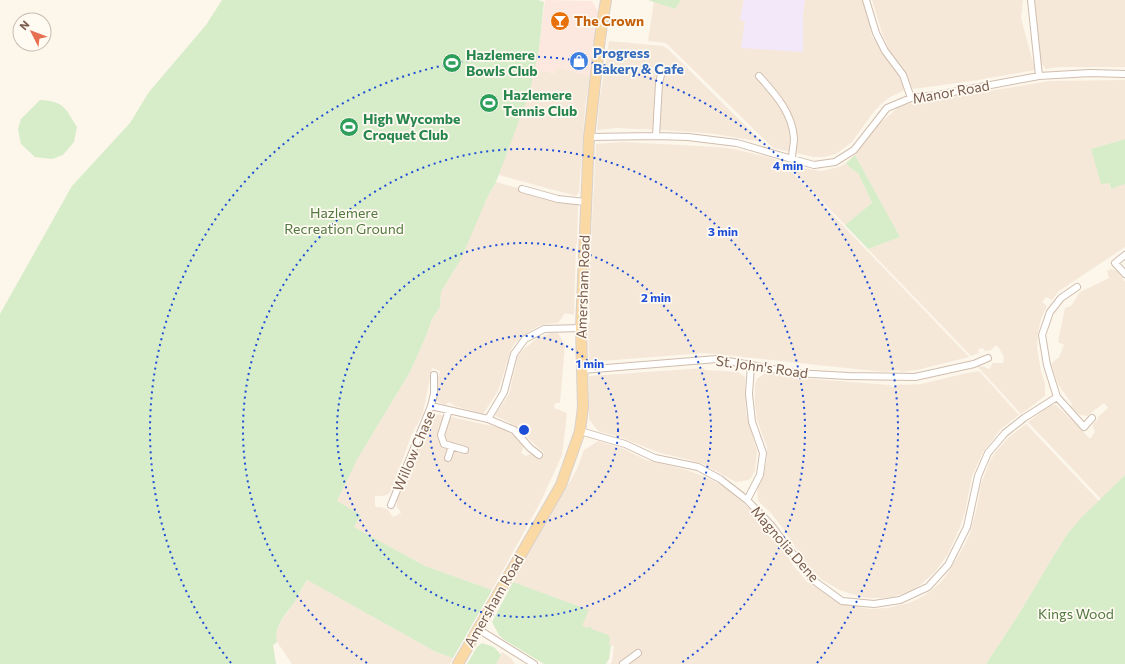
<svg xmlns="http://www.w3.org/2000/svg" width="1125" height="664" font-family="Commissioner,sans-serif">
<style>
.residential{fill:#f5e8d9}
.commercial{fill:#fde8df}
.education{fill:#f3e7fa}
.green{fill:#d7ecc8}
.lines{fill:none;stroke-linecap:round;stroke-linejoin:round}
.minor-casing{stroke:#d0beaf;stroke-width:8}
.primary-casing{stroke:#d9d1cd;stroke-width:12}
.minor{stroke:#fff;stroke-width:6}
.primary{stroke:#fad9a5;stroke-width:10}
.ring{fill:none;stroke:#1d4ed8;stroke-width:2;stroke-dasharray:2 4}
.labels{text-anchor:middle;stroke-width:3.5;stroke-linejoin:round;paint-order:stroke}
.food-label{font-size:14px;font-weight:bold;fill:#c56008;stroke:#fffaf2;text-anchor:start}
.shop-label{font-size:14px;font-weight:bold;fill:#366cbe;stroke:#fffaf2;text-anchor:start}
.leisure-label{font-size:14px;font-weight:bold;fill:#27864d;stroke:#fffaf2;text-anchor:start}
.street-label{font-size:14px;fill:#795c4d;stroke:#fffaf2}
.park-label{font-size:14px;fill:#527941;stroke:#fffaf2}
.centre{fill:#1d4ed8;stroke:#fffaf2;stroke-width:2}
.ring-label{font-size:12px;text-anchor:middle;font-weight:bold;fill:#1d4ed8;stroke:#fffaf2;stroke-width:3.5;stroke-linejoin:round;paint-order:stroke}
</style>
<rect width="100%" height="100%" fill="#fdf6eb"/>
<path class="residential" d="M681,0H744L740,20L745,21L803,52V13L805,0H864L872,37L877,41L886,58L904,83L905,90L888,98L875,110L852,142L836,154L823,157H814L773,148L666,43L648,41L654,2L675,9Z
M872,0H1023L1021,18L1035,70L979,80L913,89L890,53L882,33Z
M1033,0H1125V67H1059L1046,69L1040,62Z
M609,41L663,46L668,49L762,142L715,134L679,131L617,128L597,130L599,104Z
M557,67L590,76L585,108L579,192L576,196L499,175L503,161L529,94L534,70L555,73Z
M1125,80V139L1091,149L1109,183L1110,189L1125,184V247L1059,291L1052,300L1046,297L1042,302L1047,306L1041,319L1038,332L1037,348L1041,371L1045,384V396L1021,414L978,367L982,366L989,369L993,363H1003L1004,357L999,348L996,345L991,350L985,351L983,348L978,349L979,353L971,356L868,249L900,237L855,155L879,124L901,105L1050,81Z
M623,142L717,147L734,149L771,158L782,162L969,357L917,370L901,372L899,370L886,372L855,369L705,353L589,362L588,323L590,322L589,301L588,300L596,144Z
M785,163L796,167L821,171L839,167L846,163L850,168L858,173L872,203L845,225Z
M496,182L578,205L577,244L576,245L574,315L565,313L558,323L545,324L537,327L530,331L515,343L511,350L498,391L483,414L455,406L449,402L445,405L438,402L437,399L438,392L434,391L440,371L432,368L423,413L411,436L395,482L389,494L382,496H375V506L376,507H380L387,509L393,517L401,513L400,511L397,507V499L402,490L418,445L433,417L437,414L497,427L514,435L522,443L524,446L521,453L526,456L530,454H532L538,459L544,453L514,425L496,416V414L509,394L518,356L523,350L536,339L551,333H558L565,345L560,403H555L554,408L567,413L562,455L540,503L492,590L425,566L354,527L361,515L337,501L358,458L410,372L426,336L432,319L440,307L441,292L454,271L487,198Z
M1111,269L1117,271L1125,282V475L1101,499L1028,422L1051,405H1056L1078,426L1090,439L1095,432L1093,427V424L1098,419V417L1108,408L1104,403L1087,416L1081,415L1077,413L1071,406L1072,404L1058,384L1051,364L1059,357L1064,345L1058,342L1065,308L1071,306L1080,292L1109,278L1107,271Z
M704,368L705,370L738,372L745,377L746,413L757,451L755,470L751,478L748,480L736,482L703,464L682,458L660,453L620,437L598,431L589,419V376Z
M979,371L1019,415L1001,429L983,452L972,476L965,512L960,527L948,554L935,572L918,587L905,593L893,597L881,598H867L851,594L840,590L822,580L807,565L782,527L771,513L758,501L757,486L764,475L767,458V447L757,420L755,404V385L757,379L765,373L800,378L890,385L891,387H895L897,385L902,384V385L921,384L967,373Z
M1026,424L1099,501L1068,533L1051,560L1019,614L986,664H610L612,662L614,646L609,645L582,626L588,610L513,582L554,507L564,492L577,469L584,450L598,441L624,449L646,460L687,470L710,479L729,490L761,519L771,531L793,565L807,582L838,601L853,606L870,609L887,608L909,603L920,598L931,591L942,581L950,570L965,544L970,533L977,507L981,484L990,461L995,453L1009,437Z
M307,580L436,652L453,658L450,664H292L277,642L275,637L280,623L294,603Z
M502,652L511,658L515,664H496Z"/>
<path class="commercial" d="M545,0L592,1L600,14L590,76L557,67L555,73L534,70L539,49Z"/>
<path class="education" d="M744,0H805L803,13V52L741,48L745,21L740,20Z"/>
<path class="green" d="M222,0H538L544,2L539,49L529,94L496,182L487,198L461,259L441,292L440,307L432,319L426,336L410,372L358,458L337,501L361,515L354,527L425,566L492,590L453,658L436,652L307,580C302,587 299,595 294,603C286,614 273,627 277,642L273,645L276,664H0V314L72,186L130,123L149,92L206,25Z
M648,0H681L675,9Z
M40,100C64,101 65,108 77,127L74,142L63,155L52,159L35,157L21,144L18,129L21,119Z
M1125,139V184L1111,189L1109,183L1101,184L1091,149Z
M855,155L900,237L868,249L845,225L872,203L858,173L850,168L846,163Z
M1125,475V664H986L1019,614L1051,560L1068,533L1082,517Z
M513,582L589,610L582,626L587,628L591,626L592,629L608,635L610,638L609,644L611,645L609,659L606,664H544L503,639L499,635L492,622Z
M482,643L494,647L501,655L496,664H467L477,647Z"/>
<g class="lines">
<defs>
<path id="minor" d="M866,0L876,33L885,51L903,75L911,98
M1031,0L1039,76
M759,76C775,94 792,112 794,138C794,144 792,152 792,159
M656,136L659,83L661,75L660,69
M589,137L656,136L688,137L737,143L792,159L814,165L835,162L854,150L887,108L911,98L937,95L1039,76L1090,73L1125,74
M522,189L558,199L585,202
M1125,255L1115,263L1125,274
M1077,287L1061,298L1050,312L1042,335L1047,365L1057,397L1084,427L1092,418
M582,370L717,359L795,373L848,376L915,377L974,364L988,358
M431,406L434,394V375
M449,410L441,435L444,444L465,450
M488,419L514,430L530,448L539,455
M580,431L625,444L655,458L698,467L720,479L747,500L771,525L813,580L842,601L874,604L900,600L928,587L948,565L967,527L978,476L988,453L1005,433L1024,418L1057,397
M448,458L452,446
M747,500L760,475L763,453L752,422L749,394L751,365
M391,505L431,406L488,419L504,392L514,354L525,339L544,329L581,328
M478,629L534,664
M623,664L638,653"/>
<path id="primary" d="M458,664L561,485L580,431L583,407L581,328L589,137L600,38L606,0"/>
</defs>
<use href="#minor" class="minor-casing"/>
<use href="#primary" class="primary-casing"/>
<use href="#minor" class="minor"/>
<use href="#primary" class="primary"/>
</g>
<g class="ring">
<circle cx="524" cy="430" r="94"/>
<circle cx="524" cy="430" r="187"/>
<path d="M367 663A281 281 0 1 1 681 663"/>
<path d="M231 663A374 374 0 1 1 817 663"/>
</g>
<defs>
<symbol id="bar-disc" viewBox="-11 -11 22 22"><circle r="9.5" fill="#e8710a" stroke="#fffaf2"/><path d="M-6-5H6L.8 .8V4.5H3.5V6h-7V4.5H-.8V.8Z" fill="#fff"/></symbol>
<symbol id="shop-disc" viewBox="-11 -11 22 22"><circle r="9.5" fill="#3f7fe0" stroke="#fffaf2"/><path d="M-5-2.5h2.3a2.7 3.5 0 0 1 5.4 0H5L5.5 6h-11ZM-1.5-2.5h3a1.5 2.3 0 0 0-3 0Z" fill="#fff"/></symbol>
<symbol id="stadium-disc" viewBox="-11 -11 22 22"><circle r="9.5" fill="#2e9e5b" stroke="#fffaf2"/><path d="M0-5a6.5 5 0 1 0 0 10a6.5 5 0 1 0 0-10ZM-3.5-1.8h7v3.6h-7Z" fill="#fff"/></symbol>
</defs>
<g fill-rule="evenodd">
<use href="#bar-disc" x="549" y="10" width="22" height="22"/>
<use href="#shop-disc" x="568" y="50" width="22" height="22"/>
<use href="#stadium-disc" x="441" y="52" width="22" height="22"/>
<use href="#stadium-disc" x="478" y="92" width="22" height="22"/>
<use href="#stadium-disc" x="338" y="116" width="22" height="22"/>
</g>
<g class="labels">
<g class="food-label">
<text x="574" y="26">The Crown</text>
</g>
<g class="shop-label">
<text x="593" y="58">Progress<tspan x="593" dy="16">Bakery &amp; Cafe</tspan></text>
</g>
<g class="leisure-label">
<text x="466" y="60">Hazlemere<tspan x="466" dy="16">Bowls Club</tspan></text>
<text x="503" y="100">Hazlemere<tspan x="503" dy="16">Tennis Club</tspan></text>
<text x="363" y="124">High Wycombe<tspan x="363" dy="16">Croquet Club</tspan></text>
</g>
<g class="street-label">
<text transform="translate(951 92) rotate(-10)" y="5">Manor Road</text>
<text transform="translate(583 287) rotate(-88)" y="5">Amersham Road</text>
<text transform="translate(762 367) rotate(8)" y="5">St. John's Road</text>
<text transform="translate(414 451) rotate(-67)" y="5">Willow Chase</text>
<text transform="translate(785 544) rotate(49)" y="5">Magnolia Dene</text>
<text transform="translate(494 601) rotate(-60)" y="5">Amersham Road</text>
</g>
<g class="park-label">
<text x="344" y="218">Hazlemere<tspan x="344" dy="16">Recreation Ground</tspan></text>
<text x="1076" y="619">Kings Wood</text>
</g>
</g>
<circle cx="524" cy="430" r="6" class="centre"/>
<g class="ring-label">
<text x="788" y="170">4 min</text>
<text x="723" y="236">3 min</text>
<text x="656" y="302">2 min</text>
<text x="590" y="368">1 min</text>
</g>
<g transform="translate(32 32) rotate(312)"><circle r="19" fill="#fffaf2" stroke="#c9bbb0"/>
<path d="M0-3L7 15L0 10L-7 15Z" fill="#e67051"/>
<text y="-6" font-size="11" font-weight="bold" text-anchor="middle" fill="#795c4d">N</text>
</g>
</svg>
